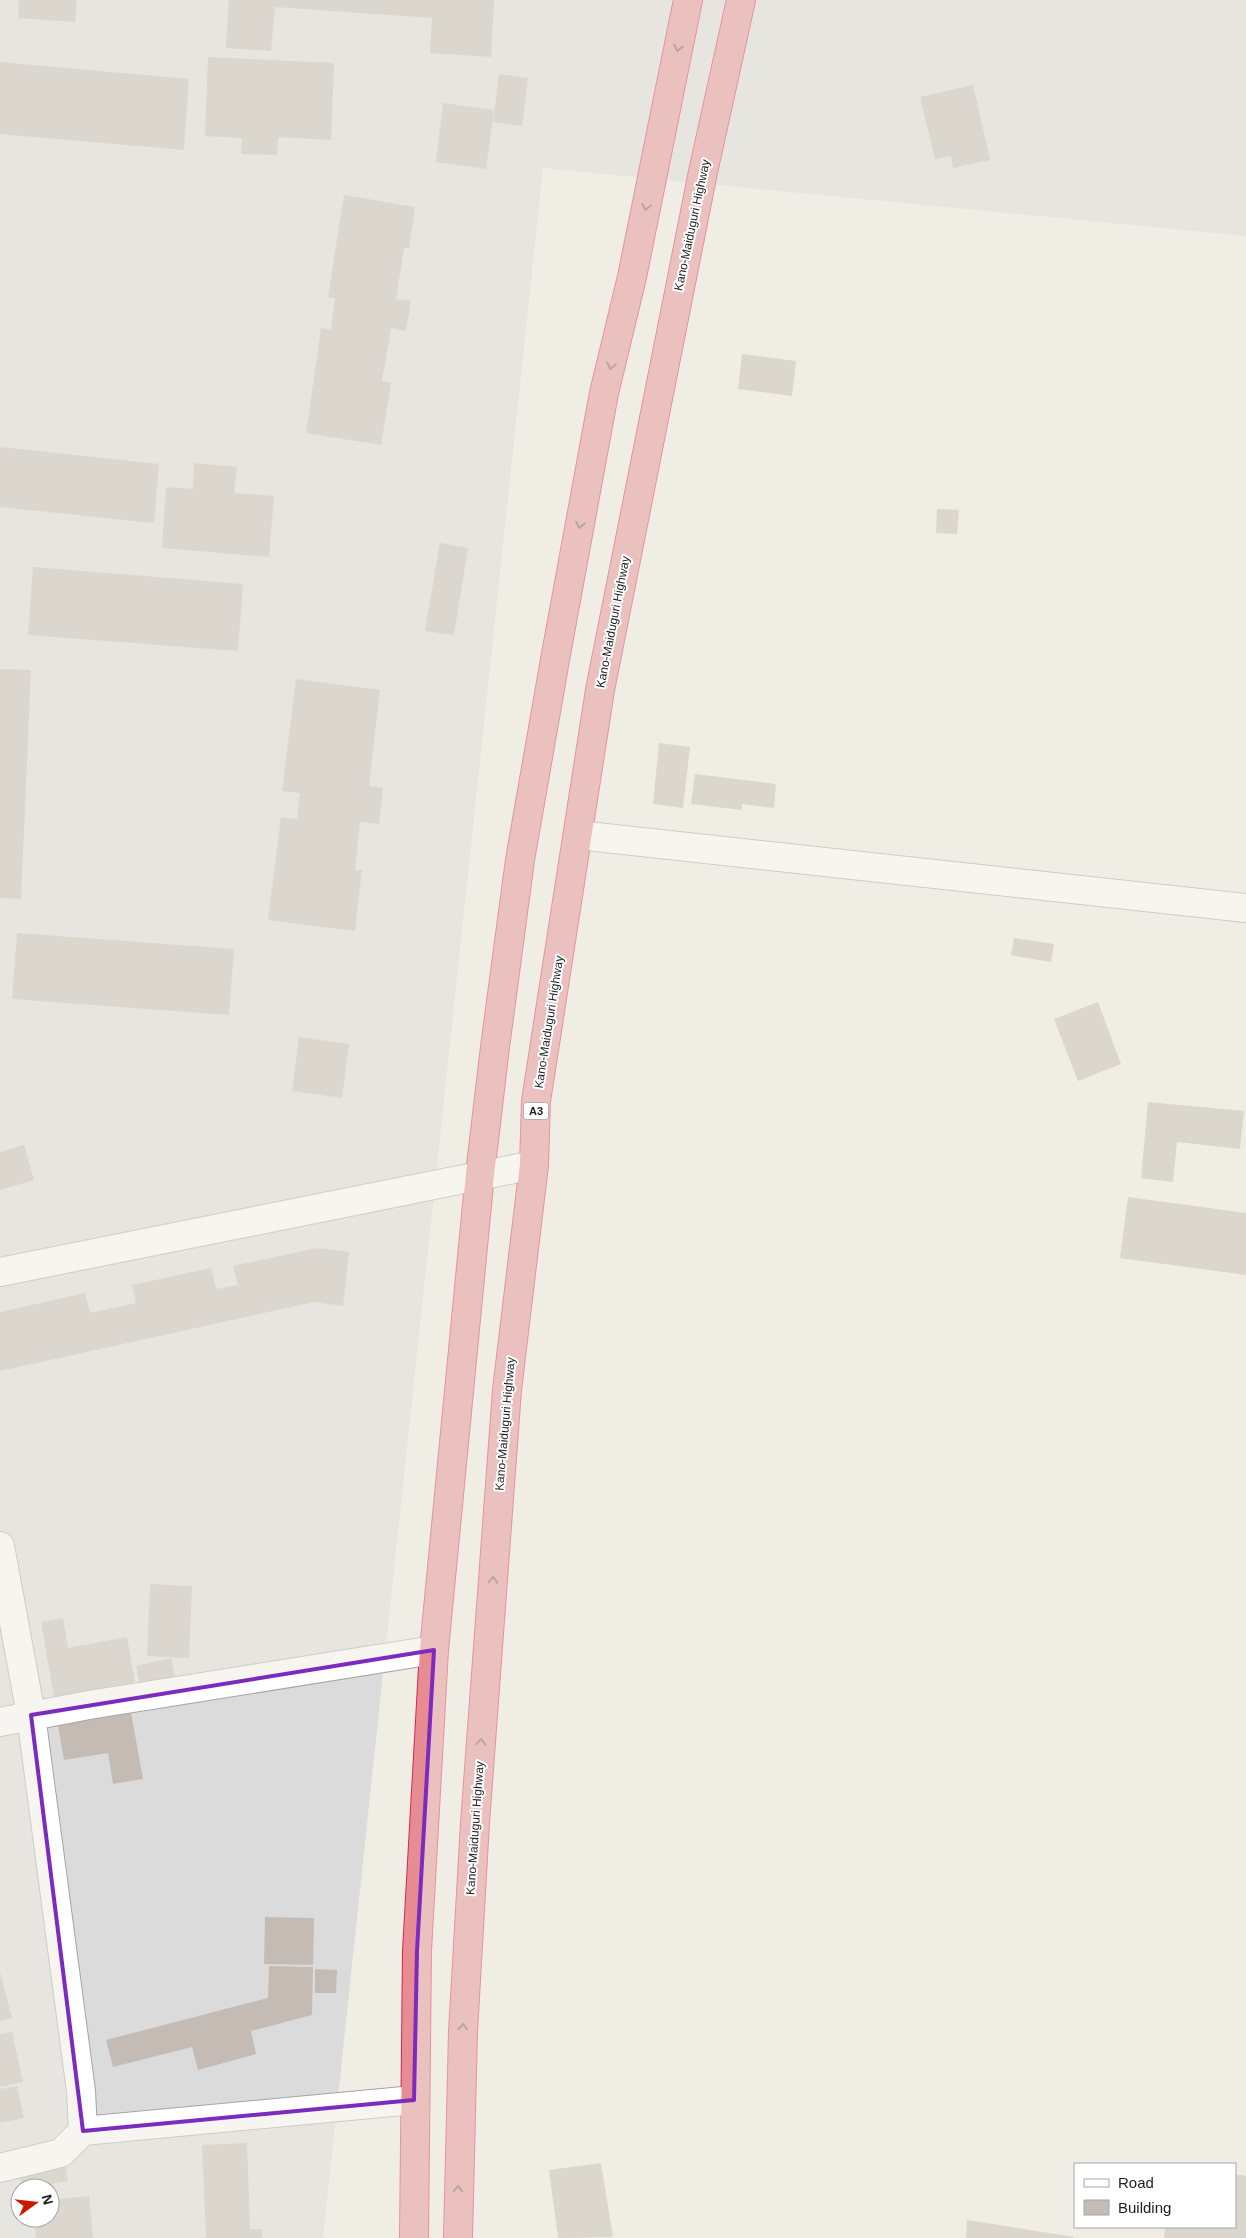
<svg xmlns="http://www.w3.org/2000/svg" width="1246" height="2238" font-family="Helvetica,sans-serif">
<style>
.residential{fill:#dcdbdb;fill-rule:evenodd}
.building{fill:#c4bcb4}
.lines{fill:none;stroke-linecap:round;stroke-linejoin:round}
.minor-casing{stroke:#a5a5a5;stroke-width:30}
.highway-casing{stroke:#db244e;stroke-width:30}
.minor{stroke:#fff;stroke-width:28}
.highway{stroke:#e78c93;stroke-width:28}
.oneway{stroke:#785053}
.marked{fill:none;stroke:#7b2cbf;stroke-width:4;stroke-linejoin:round}
.labels{text-anchor:middle;stroke-width:4;stroke-linejoin:round;paint-order:stroke}
.shield{fill:#fff;stroke:#626262;stroke-width:1}
.shield-label{font-size:11px;font-weight:bold;fill:#1e1e1e}
.street-label{font-size:12px;fill:#1e1e1e;stroke:#fff}
</style>
<rect width="100%" height="100%" fill="#efede4"/>
<path class="residential" d="M0,0H1246V236L543,168L323,2238H0ZM20,2188H50V2218H20Z"/>
<path class="building" d="M19,0H77L75,22L18,18Z
M229,0H494L491,57L430,53L432,18L275,7L271,51L226,48Z
M208,57L334,63L331,140L278,137L277,155L241,154L242,138L205,136Z
M0,62L189,79L184,150L0,134Z
M499,74L528,78L522,126L493,122Z
M973,85L990,160L953,168L951,156L935,159L920,97Z
M443,103L494,110L486,169L436,162Z
M344,195L415,207L409,248H404L396,299L411,301L406,331L391,328L382,381L391,383L381,445L306,433L321,328L331,330L335,298L328,297Z
M742,354L796,361L792,396L738,389Z
M0,447L159,464L154,523L0,507Z
M194,463L237,467L234,493L274,496L269,557L162,548L166,487L193,489Z
M937,509L959,510L957,534L936,533Z
M440,543L468,548L454,635L425,631Z
M33,567L243,584L238,651L28,635Z
M0,669L31,670L21,899L0,898Z
M296,679L380,690L369,786L383,788L379,824L360,822L355,870H362L355,931L268,920L281,817L297,819L300,793L282,791Z
M659,743L690,747L683,808L653,804Z
M695,774L776,784L774,808L742,804V810L691,804Z
M17,933L234,949L229,1015L12,999Z
M1014,938L1054,944L1051,962L1011,955Z
M1098,1002L1121,1064L1078,1081L1054,1019Z
M299,1037L349,1044L342,1098L292,1091Z
M1148,1102L1244,1111L1240,1149L1177,1142L1173,1182L1141,1178Z
M24,1145L34,1180L0,1190V1152Z
M1128,1197L1246,1213V1275L1120,1258Z
M317,1248L349,1252L343,1306L314,1302L0,1371V1312L85,1293L90,1313L136,1303L132,1285L211,1268L216,1289L238,1285L233,1266Z
M150,1584L192,1586L189,1658L147,1656Z
M63,1618L68,1648L127,1637L135,1682L54,1697L41,1622Z
M171,1658L175,1679L140,1685L136,1666Z
M130,1707L143,1779L113,1784L108,1753L64,1760L57,1720Z
M265,1917L314,1918L313,1965L264,1964Z
M269,1966L313,1967L312,2015L251,2031L256,2054L198,2070L192,2047L113,2067L106,2040L268,1998Z
M315,1969L337,1970L336,1993H315Z
M0,1972L12,2018L0,2021Z
M12,2032L23,2082L0,2087V2034Z
M17,2086L24,2118L0,2123V2089Z
M247,2143L250,2229H262V2238H206L202,2145Z
M601,2163L613,2237L558,2238L549,2170Z
M65,2164L68,2181L46,2185V2188H22L19,2172Z
M1235,2174L1246,2176V2238H1164L1165,2227H1235Z
M89,2196L93,2238H36L34,2218H50V2200Z
M967,2220L1074,2237V2238H966Z"/>
<g class="lines">
<defs>
<path id="minor" d="M578,835L1246,908
M0,1272L534,1165
M0,1546L31,1715L81,2091L83,2131
M0,1722L89,1705L434,1650
M0,2168L61,2153L83,2131L414,2100"/>
<path id="highway" d="M414,2238L417,1951L434,1650L480,1174L495,1047L520,860L556,654L604,393L632,277L688,0
M458,2238L463,2032L475,1823L507,1390L534,1165L536,1101L600,690L703,172L741,0"/>
</defs>
<use href="#minor" class="minor-casing"/>
<use href="#highway" class="highway-casing"/>
<use href="#minor" class="minor"/>
<use href="#highway" class="highway"/>
</g>
<defs><path id="oneway-chevron" d="M-2-3.5L2.5 0L-2 3.5" fill="none" stroke-width="1.6" stroke-linecap="round" stroke-linejoin="round" transform="scale(1.25)"/></defs>
<g class="oneway">
<use href="#oneway-chevron" transform="translate(678 48) rotate(101)"/>
<use href="#oneway-chevron" transform="translate(646 207) rotate(101)"/>
<use href="#oneway-chevron" transform="translate(611 366) rotate(103)"/>
<use href="#oneway-chevron" transform="translate(580 525) rotate(101)"/>
<use href="#oneway-chevron" transform="translate(493 1580) rotate(-86)"/>
<use href="#oneway-chevron" transform="translate(481 1742) rotate(-86)"/>
<use href="#oneway-chevron" transform="translate(463 2027) rotate(-87)"/>
<use href="#oneway-chevron" transform="translate(458 2189) rotate(-88)"/>
</g>
<path d="M0 0H1246V2238H0ZM434,1650L417,1951L414,2100L83,2131L31,1715Z" fill="#efede4" fill-opacity=".55" fill-rule="evenodd"/>
<path class="marked" d="M434,1650L417,1951L414,2100L83,2131L31,1715Z"/>
<g class="labels">
<rect class="shield" x="523.5" y="1102.5" width="25" height="17" rx="4"/>
<g class="shield-label">
<text x="536" y="1115">A3</text>
</g>
<g class="street-label">
<text transform="translate(692 225) rotate(-78)" y="4">Kano-Maiduguri Highway</text>
<text transform="translate(613 622) rotate(-79)" y="4">Kano-Maiduguri Highway</text>
<text transform="translate(549 1022) rotate(-81)" y="4">Kano-Maiduguri Highway</text>
<text transform="translate(505 1424) rotate(-85)" y="4">Kano-Maiduguri Highway</text>
<text transform="translate(475 1828) rotate(-86)" y="4">Kano-Maiduguri Highway</text>
</g>
</g>
<rect x="1074" y="2163" width="162" height="65" fill="#ffffff" stroke="#a5a5a5"/>
<rect x="1084" y="2179" width="25" height="8" fill="#ffffff" stroke="#a5a5a5"/>
<text x="1118" y="2188" font-size="15" fill="#1e1e1e">Road</text>
<rect x="1084" y="2200" width="25" height="15" fill="#c4bcb4" stroke="#a5a5a5"/>
<text x="1118" y="2213" font-size="15" fill="#1e1e1e">Building</text>
<g transform="translate(35 2203) rotate(75)"><circle r="24" fill="#ffffff" stroke="#a5a5a5"/>
<path d="M0-4L9 19L0 12L-9 19Z" fill="#cd1800"/>
<text y="-8" font-size="14" font-weight="bold" text-anchor="middle" fill="#1e1e1e">N</text>
</g>
</svg>
